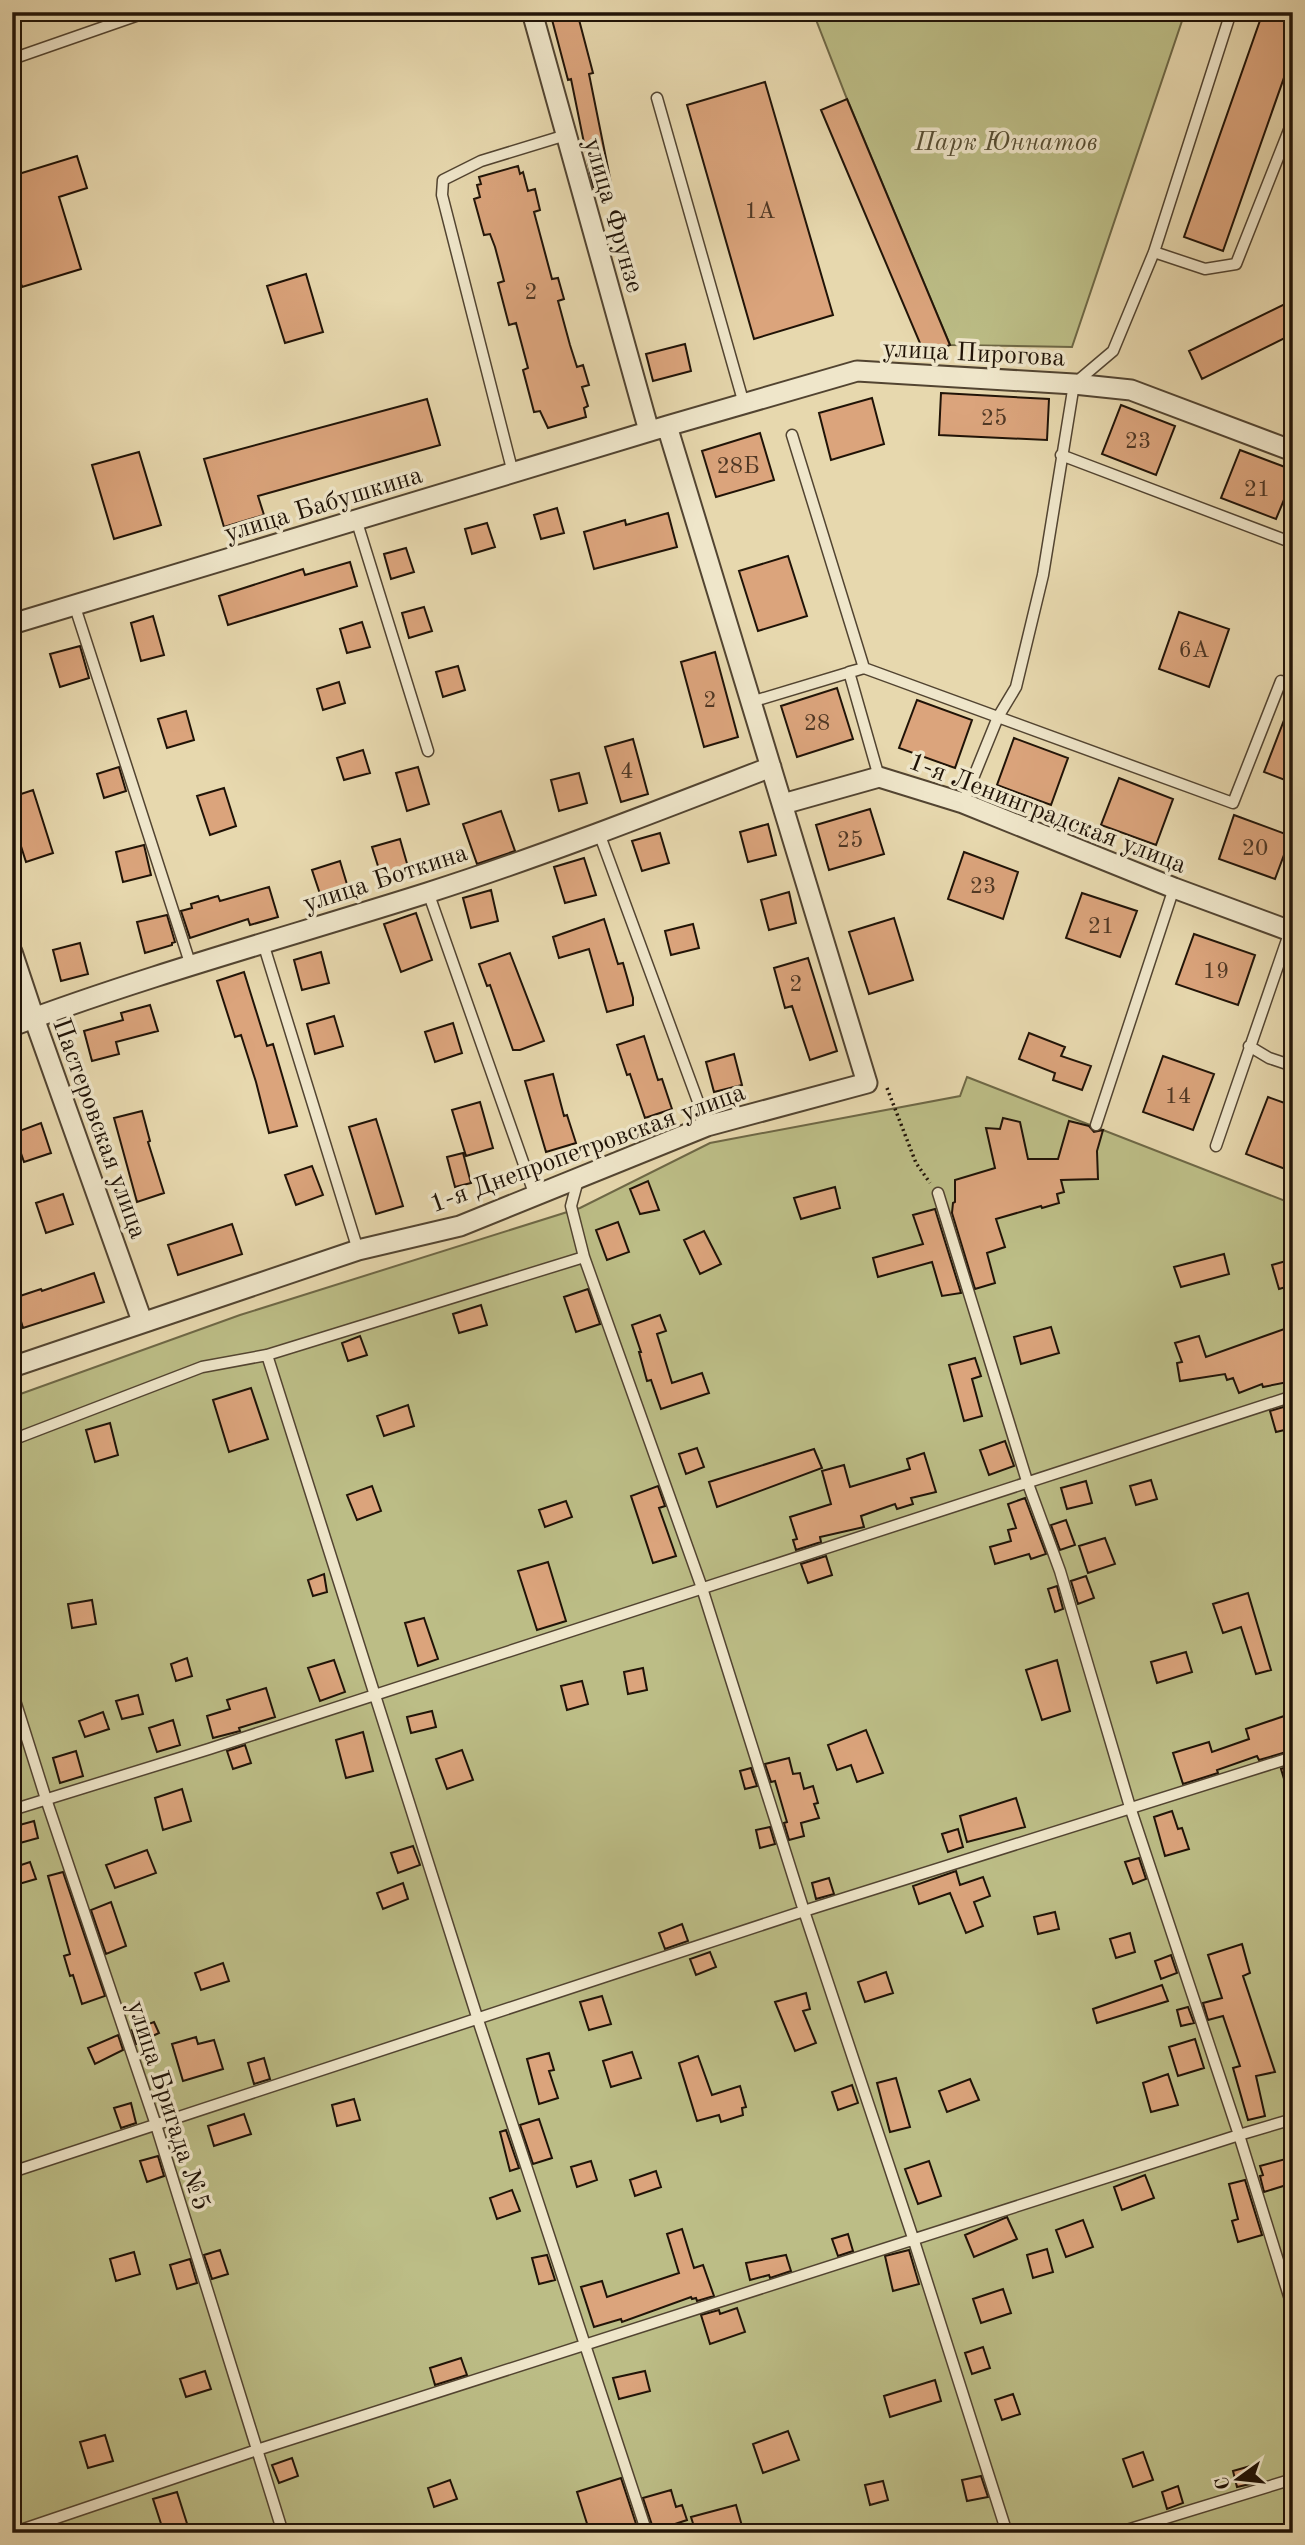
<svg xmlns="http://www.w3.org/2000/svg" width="1305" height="2545" font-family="'Old Standard TT',serif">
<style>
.green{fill:#bcbd86;stroke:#6e6846;stroke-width:2}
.building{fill:#dba47c;stroke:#201307;stroke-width:2}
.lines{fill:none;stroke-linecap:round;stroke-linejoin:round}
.lane-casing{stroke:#524431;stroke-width:13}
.street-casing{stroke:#524431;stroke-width:23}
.path{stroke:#201307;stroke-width:3.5;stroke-dasharray:2 3.5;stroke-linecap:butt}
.lane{stroke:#efe6ca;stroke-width:10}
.street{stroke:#efe6ca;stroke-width:19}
.labels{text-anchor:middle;stroke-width:7;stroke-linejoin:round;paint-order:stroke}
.number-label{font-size:23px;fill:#4f3724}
.park-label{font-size:26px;font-style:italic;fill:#574e33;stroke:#efe6ca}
.street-label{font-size:26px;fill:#201307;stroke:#efe6ca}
</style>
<rect width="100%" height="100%" fill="#e7d8ae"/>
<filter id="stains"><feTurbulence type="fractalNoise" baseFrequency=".00286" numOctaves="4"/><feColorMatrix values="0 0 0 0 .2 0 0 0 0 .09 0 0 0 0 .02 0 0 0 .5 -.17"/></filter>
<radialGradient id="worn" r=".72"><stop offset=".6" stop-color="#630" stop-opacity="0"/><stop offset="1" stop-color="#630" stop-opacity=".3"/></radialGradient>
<path class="green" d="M813,12H1185L1072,347L950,345L847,99Z
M967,1077L1293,1204V2533H12V1397L240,1315L580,1208L710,1143L960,1096Z"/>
<path class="building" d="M550,12H577L593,73L589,74L611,183L593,187L571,79L568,80Z
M1263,12H1293V52L1223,251L1184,237Z
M765,82L833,315L754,339L687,105Z
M847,99L950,345L925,355L821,110Z
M77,156L87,188L59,197L81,269L22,287L12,253V176Z
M518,166L520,174L523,172L528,191L535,189L540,210L534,212L552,279L558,278L564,299L558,301L570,345L577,367L583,365L589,385L582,387L588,406L584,408L586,417L548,428L540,411L534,412L523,370L528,368L516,323L509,325L498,283L504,281L495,247L490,234L484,235L474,199L480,197L477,185L481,184L479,177Z
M306,274L323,332L285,343L267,286Z
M1293,300V334L1202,379L1189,351Z
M685,344L691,371L653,381L646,354Z
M941,393L1049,399L1047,440L939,435Z
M872,398L884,444L831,460L819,413Z
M427,399L440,445L258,496L264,515L224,527L204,459Z
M1121,405L1175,426L1156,475L1102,454Z
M760,433L774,480L716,497L702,451Z
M1240,450L1293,470V478L1276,519L1221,498Z
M139,452L161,525L114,539L92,465Z
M557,508L564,533L541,539L534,515Z
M668,513L677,547L594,569L584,532L625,520L626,525Z
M487,523L495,547L472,554L465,529Z
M406,548L414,572L391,579L384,554Z
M788,556L807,616L758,631L739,571Z
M350,562L357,586L228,625L219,596L303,569L305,575Z
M424,607L432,631L409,638L402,613Z
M1179,612L1229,629L1209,687L1159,669Z
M153,616L164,655L141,661L131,623Z
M362,622L370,647L347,653L340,629Z
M80,646L89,678L60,687L50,654Z
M715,652L738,737L704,747L681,662Z
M458,666L465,690L443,697L436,672Z
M339,682L345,703L323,710L317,689Z
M837,688L853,739L797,757L781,706Z
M917,700L972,720L955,768L899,748Z
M1291,702H1293V783L1264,772Z
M186,711L194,740L167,748L158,719Z
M1014,738L1068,758L1051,805L997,785Z
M633,739L648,794L621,802L605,747Z
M363,750L370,773L344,780L337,758Z
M119,767L126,791L104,798L97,774Z
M418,767L429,804L407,811L396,773Z
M579,773L587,803L559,811L551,780Z
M1119,778L1173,799L1156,845L1101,825Z
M224,788L236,826L210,835L197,796Z
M33,790L53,853L26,862L12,818V797Z
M870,809L884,854L829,870L816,825Z
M501,811L515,851L477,864L463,824Z
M1234,815L1291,836L1275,879L1219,859Z
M768,824L776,855L748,862L740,832Z
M660,833L669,863L642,871L632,841Z
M400,839L410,874L383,882L372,847Z
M144,845L151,875L123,882L116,852Z
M964,852L1018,872L1003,919L948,899Z
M584,858L596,895L565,903L554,867Z
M340,861L349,891L322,900L312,870Z
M269,887L278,917L250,925L248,919L190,938L181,911L192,908L191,904L218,896L220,901Z
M491,890L498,921L471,928L463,898Z
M789,892L796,923L769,930L761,900Z
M1082,893L1137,911L1120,957L1066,938Z
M416,913L432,960L401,972L384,924Z
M167,915L175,942L172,943V945L145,953L137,922Z
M894,918L913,980L869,994L849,932Z
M604,919L618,964L623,963L633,998V1005L607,1012L589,949L559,958L553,937Z
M693,924L699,948L671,955L665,931Z
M1194,934L1255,955L1238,1005L1176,984Z
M80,943L88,974L61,981L53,950Z
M321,952L329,983L302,990L294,960Z
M510,953L544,1041L520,1050H513L490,985L487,986L479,964Z
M808,958L837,1051L810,1060L792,1006L785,1008L774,968Z
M244,972L267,1046L273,1044L297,1126L269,1133L256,1082L241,1035L235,1037L217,981Z
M150,1005L158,1031L116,1042L119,1054L92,1061L84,1031L123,1020L121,1013Z
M334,1016L343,1046L315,1054L307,1024Z
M453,1023L462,1053L435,1062L425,1032Z
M1029,1033L1065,1047L1061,1056L1091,1066L1082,1090L1053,1080L1055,1073L1019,1059Z
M644,1036L658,1080L662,1079L672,1109L645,1118L630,1074L627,1075L617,1045Z
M734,1054L742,1085L714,1092L706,1062Z
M1163,1056L1214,1074L1193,1130L1143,1112Z
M553,1074L564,1116L567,1115L576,1143L546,1152L525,1081Z
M1268,1097L1293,1106V1172L1246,1154Z
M480,1102L493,1148L466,1156L452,1110Z
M142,1111L150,1141L148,1142L164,1193L137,1202L114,1118Z
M1003,1118L1020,1122L1028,1159H1058L1069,1121L1089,1126L1094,1132L1103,1130L1097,1151L1098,1179L1061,1180L1064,1192L1057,1194L1059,1203L1042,1208L1041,1206L996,1219L1005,1247L987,1253L995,1283L975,1289L952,1213L953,1203L955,1202V1180L995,1168L986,1128L1000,1129Z
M376,1119L403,1206L376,1214L349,1127Z
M41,1123L51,1153L24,1162L14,1133Z
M463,1153L471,1183L455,1187L447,1157Z
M312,1166L323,1195L296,1205L285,1175Z
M648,1181L659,1210L640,1214L630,1189Z
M835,1187L840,1208L801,1219L794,1198Z
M63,1194L73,1224L46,1233L36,1203Z
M935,1209L961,1293L942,1296L932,1262L878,1277L873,1258L923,1244L913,1215Z
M618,1222L629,1252L607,1260L596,1230Z
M232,1224L242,1254L178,1275L168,1245Z
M704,1231L721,1264L700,1274L684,1240Z
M1224,1254L1229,1274L1181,1287L1174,1267Z
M1293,1259V1285L1279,1289L1272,1265Z
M94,1273L104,1302L23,1328L14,1298L41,1289L42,1291Z
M588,1289L600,1324L576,1332L564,1297Z
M481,1305L487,1325L459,1333L453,1314Z
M660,1315L666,1331L657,1334L672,1383L702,1373L709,1393L661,1409L651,1380L647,1381L639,1352H641L632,1325Z
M1051,1327L1059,1353L1021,1364L1014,1337Z
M1287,1328L1293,1346V1381L1263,1387L1262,1384L1239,1393L1233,1378L1227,1380L1225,1374L1180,1381L1177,1363L1182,1362L1175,1343L1199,1336L1206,1357Z
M360,1336L367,1355L348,1361L342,1343Z
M975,1358L981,1376L972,1379L982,1416L964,1421L949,1365Z
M251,1388L268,1439L229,1452L213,1400Z
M408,1405L414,1426L384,1436L377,1416Z
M1290,1405L1293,1428L1276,1432L1270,1411Z
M110,1423L118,1455L95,1462L86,1430Z
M1005,1441L1014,1466L989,1475L980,1450Z
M697,1448L704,1467L686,1474L679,1454Z
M814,1449L822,1468L717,1507L709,1482Z
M924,1453L936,1492L911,1498L913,1504L897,1509L895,1504L861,1516L864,1527L820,1537L821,1542L796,1550L793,1540L797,1539L790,1517L831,1504L822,1471L844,1465L850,1487L910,1469L907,1459Z
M1151,1480L1157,1499L1136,1505L1130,1486Z
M1086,1481L1092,1503L1067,1509L1061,1488Z
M372,1486L381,1511L357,1520L347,1495Z
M658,1486L665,1506L659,1508L676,1556L653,1563L631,1496Z
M1025,1498L1046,1554L1031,1559L1029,1554L995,1564L990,1547L1011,1541L1008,1530L1016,1528L1008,1504Z
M566,1501L572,1517L545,1527L539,1510Z
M1066,1520L1075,1545L1060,1550L1051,1525Z
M1105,1538L1115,1564L1088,1573L1079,1546Z
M826,1556L832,1575L808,1583L801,1564Z
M548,1562L566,1621L537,1630L518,1571Z
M324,1574L327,1592L313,1596L308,1580Z
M1086,1576L1094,1598L1078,1604L1071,1581Z
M1057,1586L1063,1609L1055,1612L1048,1589Z
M1248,1593L1271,1670L1256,1674L1241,1627L1223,1633L1213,1604Z
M92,1600L96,1624L72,1628L68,1604Z
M424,1618L438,1659L418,1666L405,1623Z
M1186,1652L1192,1672L1157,1683L1151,1662Z
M187,1658L192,1676L176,1681L171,1664Z
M334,1660L345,1692L320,1701L308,1668Z
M1057,1660L1070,1711L1042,1720L1026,1670Z
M643,1668L647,1690L628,1694L624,1672Z
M582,1681L588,1704L567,1710L561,1686Z
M266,1688L275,1717L239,1728L240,1731L213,1738L207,1716L230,1709L227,1700Z
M138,1695L143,1714L122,1719L116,1701Z
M432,1711L436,1727L411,1733L407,1717Z
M103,1712L109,1729L85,1737L79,1721Z
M1293,1713V1750L1259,1760L1257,1756L1217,1770L1218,1773L1183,1784L1173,1753L1209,1742L1212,1752L1249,1739L1246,1729Z
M173,1720L180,1745L157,1752L149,1728Z
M866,1730L883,1773L857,1782L851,1765L837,1770L828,1745Z
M363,1732L373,1771L346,1778L336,1740Z
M245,1745L251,1763L233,1769L227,1751Z
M462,1750L473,1780L447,1789L436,1759Z
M76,1751L83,1776L60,1783L53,1758Z
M789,1758L793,1774L800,1773L804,1789L813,1786L818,1803L814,1804L819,1818L801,1823L804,1836L789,1840L784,1823L787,1822L775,1781L771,1782L765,1764Z
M1293,1765V1792H1288L1281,1769Z
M751,1768L757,1786L745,1789L740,1771Z
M182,1789L191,1821L163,1830L155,1798Z
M1016,1798L1025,1827L967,1842L960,1816Z
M1172,1811L1178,1829L1182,1828L1189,1849L1165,1856L1154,1817Z
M34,1821L38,1838L20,1843L16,1826Z
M770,1827L775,1844L760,1848L756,1830Z
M958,1829L963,1847L948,1852L942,1834Z
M413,1846L420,1865L398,1873L391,1853Z
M147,1850L156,1873L115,1888L106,1865Z
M1139,1858L1146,1879L1133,1884L1125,1862Z
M30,1862L36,1879L12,1886V1868Z
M956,1871L960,1885L983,1877L990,1896L974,1902L983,1926L966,1933L950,1893L919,1904L913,1886Z
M63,1872L105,1996L82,2004L73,1975L70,1976L64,1956L70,1954L48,1876Z
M829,1878L834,1894L816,1899L812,1883Z
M403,1883L408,1899L383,1909L377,1893Z
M111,1902L126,1946L106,1954L91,1910Z
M1055,1912L1059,1929L1038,1934L1034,1917Z
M682,1924L688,1941L665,1949L659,1933Z
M1130,1933L1135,1952L1116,1958L1110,1939Z
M1242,1944L1250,1973L1243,1976L1275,2072L1256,2076L1265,2116L1248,2120L1233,2068L1240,2066L1223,2016L1208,2020L1203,2003L1222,1998L1208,1955Z
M710,1952L716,1967L696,1975L690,1959Z
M1171,1955L1177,1973L1161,1979L1155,1961Z
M223,1963L229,1981L201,1990L195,1973Z
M886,1972L893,1993L865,2002L858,1982Z
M1162,1985L1168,2001L1097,2023L1093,2009Z
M806,1993L810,2009L803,2011L816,2043L795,2051L775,2002Z
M602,1996L611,2024L589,2030L580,2002Z
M1188,2007L1194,2023L1181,2026L1177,2010Z
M154,2022L159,2033L136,2044L132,2030Z
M118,2035L123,2050L95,2064L88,2048Z
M196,2037L198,2044L214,2040L223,2069L183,2081L172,2044Z
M1195,2039L1204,2068L1178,2076L1169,2047Z
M632,2052L641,2078L611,2087L603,2061Z
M549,2053L554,2070L549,2071L558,2098L539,2104L527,2059Z
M698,2056L712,2095L740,2086L746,2107L742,2108L743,2115L721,2122L719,2115L697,2121L679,2063Z
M264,2058L270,2079L254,2084L248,2063Z
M1168,2074L1178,2105L1151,2112L1143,2083Z
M896,2078L910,2127L890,2132L877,2083Z
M970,2079L979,2100L947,2112L939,2091Z
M852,2085L858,2103L838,2110L832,2092Z
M354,2099L360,2120L337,2126L332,2105Z
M131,2103L136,2123L121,2128L114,2108Z
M244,2114L251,2134L214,2146L208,2126Z
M539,2119L552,2158L533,2164L520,2125Z
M506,2130L519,2168L510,2171L500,2132Z
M158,2156L164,2176L147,2182L140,2161Z
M1293,2157V2183L1264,2192L1260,2176L1263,2175L1260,2166Z
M591,2161L597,2180L577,2187L571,2167Z
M929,2161L941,2196L918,2204L905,2169Z
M656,2171L661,2187L635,2196L630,2180Z
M1145,2175L1154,2198L1122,2210L1114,2187Z
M1245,2180L1262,2235L1238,2242L1232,2221L1238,2219L1229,2184Z
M512,2190L520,2211L497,2219L490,2198Z
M1007,2217L1017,2239L974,2257L965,2235Z
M1083,2220L1093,2247L1066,2257L1056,2230Z
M682,2229L694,2268L703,2265L714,2296L697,2301L696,2298L692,2299L691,2297L622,2322L621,2319L594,2327L581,2287L602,2281L607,2297L679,2273L667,2234Z
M848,2234L853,2251L838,2256L832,2239Z
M1047,2249L1053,2272L1033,2278L1027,2255Z
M220,2250L228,2274L212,2279L204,2255Z
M909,2250L919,2284L893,2291L885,2256Z
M134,2252L140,2274L116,2281L110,2259Z
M547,2255L555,2280L539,2284L532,2258Z
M786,2255L791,2271L770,2278L769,2275L750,2280L746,2263Z
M190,2259L197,2283L177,2289L170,2265Z
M1003,2289L1011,2313L981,2323L973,2299Z
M737,2308L745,2332L710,2344L701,2315L719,2310L720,2314Z
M983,2347L990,2368L972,2374L965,2353Z
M461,2358L467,2375L435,2385L430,2368Z
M205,2371L211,2389L186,2397L180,2379Z
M645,2371L650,2391L619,2399L613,2378Z
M935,2380L941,2401L890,2417L884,2396Z
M1013,2394L1020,2414L1002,2420L995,2400Z
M788,2431L799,2460L763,2473L753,2444Z
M105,2435L113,2461L88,2468L80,2442Z
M1143,2452L1153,2480L1133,2487L1123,2459Z
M292,2458L298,2476L279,2483L272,2465Z
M1254,2465L1259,2482L1237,2487L1233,2471Z
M981,2476L988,2497L967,2501L962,2480Z
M621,2478L639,2533H590L577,2492Z
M450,2480L457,2499L434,2507L428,2488Z
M883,2481L888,2500L870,2505L865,2485Z
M1178,2486L1183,2503L1167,2509L1162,2492Z
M671,2490L676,2507L682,2505L687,2520L654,2531L643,2498Z
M177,2492L190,2533H164L153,2499Z
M736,2505L744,2533H696L691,2517Z"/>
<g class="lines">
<defs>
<path id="lane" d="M12,59L147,12
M657,98L744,404
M1154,252L1205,269L1236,264L1293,120
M792,435L864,668L849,672L879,777
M1061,455L1293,543
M513,473L442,195L443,180L481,161L566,135
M356,519L428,751
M75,607L191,966
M751,702L864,668L1233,803L1281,681L1293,684
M963,803L998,717L1016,687L1043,575L1074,384L1113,351L1154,252L1231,12
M599,833L707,1126
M428,892L535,1196
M263,943L358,1250
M1249,1046L1269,1058L1293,1066
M1096,1125L1174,888
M1216,1146L1290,931
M578,1180L571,1206L584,1257L702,1588L804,1911L914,2241L1007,2533
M938,1193L1027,1481L1060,1571L1130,1807L1239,2135L1293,2309
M267,1355L478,2020L647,2533
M12,1440L202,1367L267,1355L584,1257
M12,1691L46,1799L156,2125L283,2533
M12,1810L209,1749L1293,1396
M12,2172L804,1911L1293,1757
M12,2533L257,2450L1239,2135L1293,2119
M1117,2533L1293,2479"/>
<path id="street" d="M532,12L649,431
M12,624L667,426L857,371L1074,384L1131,390L1293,451
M783,804L879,777L963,803L1174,888L1293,932
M12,952L34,1018L142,1321
M12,1026C148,975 288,937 427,893C543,856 657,811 771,767
M12,1367L358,1250L460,1226L707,1126L867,1083L667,426"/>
</defs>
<use href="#lane" class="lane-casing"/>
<use href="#street" class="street-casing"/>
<path class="path" d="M887,1088L916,1163L930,1183"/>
<use href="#lane" class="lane"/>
<use href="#street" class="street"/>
</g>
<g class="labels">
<g class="number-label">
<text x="760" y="218">1А</text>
<text x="531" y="299">2</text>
<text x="994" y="425">25</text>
<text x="1138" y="448">23</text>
<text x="738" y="473">28Б</text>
<text x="1257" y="496">21</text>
<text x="1194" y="657">6А</text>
<text x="710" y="707">2</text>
<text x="817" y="730">28</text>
<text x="627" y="778">4</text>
<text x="850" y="847">25</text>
<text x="1255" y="855">20</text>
<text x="983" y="893">23</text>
<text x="1101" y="933">21</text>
<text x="1216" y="978">19</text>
<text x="796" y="991">2</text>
<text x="1178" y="1103">14</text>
</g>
<g class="park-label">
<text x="1006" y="150">Парк Юннатов</text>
</g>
<g class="street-label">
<text transform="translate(615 215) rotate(74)" y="9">улица Фрунзе</text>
<text transform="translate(974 352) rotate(3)" y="9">улица Пирогова</text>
<text transform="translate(323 503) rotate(-17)" y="9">улица Бабушкина</text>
<text transform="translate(1048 812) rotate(21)" y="9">1-я Ленинградская улица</text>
<text transform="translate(385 877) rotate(-18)" y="9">улица Боткина</text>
<text transform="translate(101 1128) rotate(70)" y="9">Пастеровская улица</text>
<text transform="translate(587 1147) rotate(-20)" y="9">1-я Днепропетровская улица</text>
<text transform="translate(170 2105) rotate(72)" y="9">улица Бригада №5</text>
</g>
</g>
<rect width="1305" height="2545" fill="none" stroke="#e7d8ae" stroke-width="42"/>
<rect x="14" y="14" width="1277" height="2517" fill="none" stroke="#201307" stroke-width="3.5"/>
<rect x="21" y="21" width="1263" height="2503" fill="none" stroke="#201307" stroke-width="2"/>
<g transform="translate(1238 2479) rotate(255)" stroke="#efe6ca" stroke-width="5" paint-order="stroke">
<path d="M0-5L12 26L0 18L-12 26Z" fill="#201307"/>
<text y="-10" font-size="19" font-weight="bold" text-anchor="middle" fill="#201307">С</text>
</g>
<rect width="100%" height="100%" filter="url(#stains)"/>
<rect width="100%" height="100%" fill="url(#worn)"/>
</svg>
